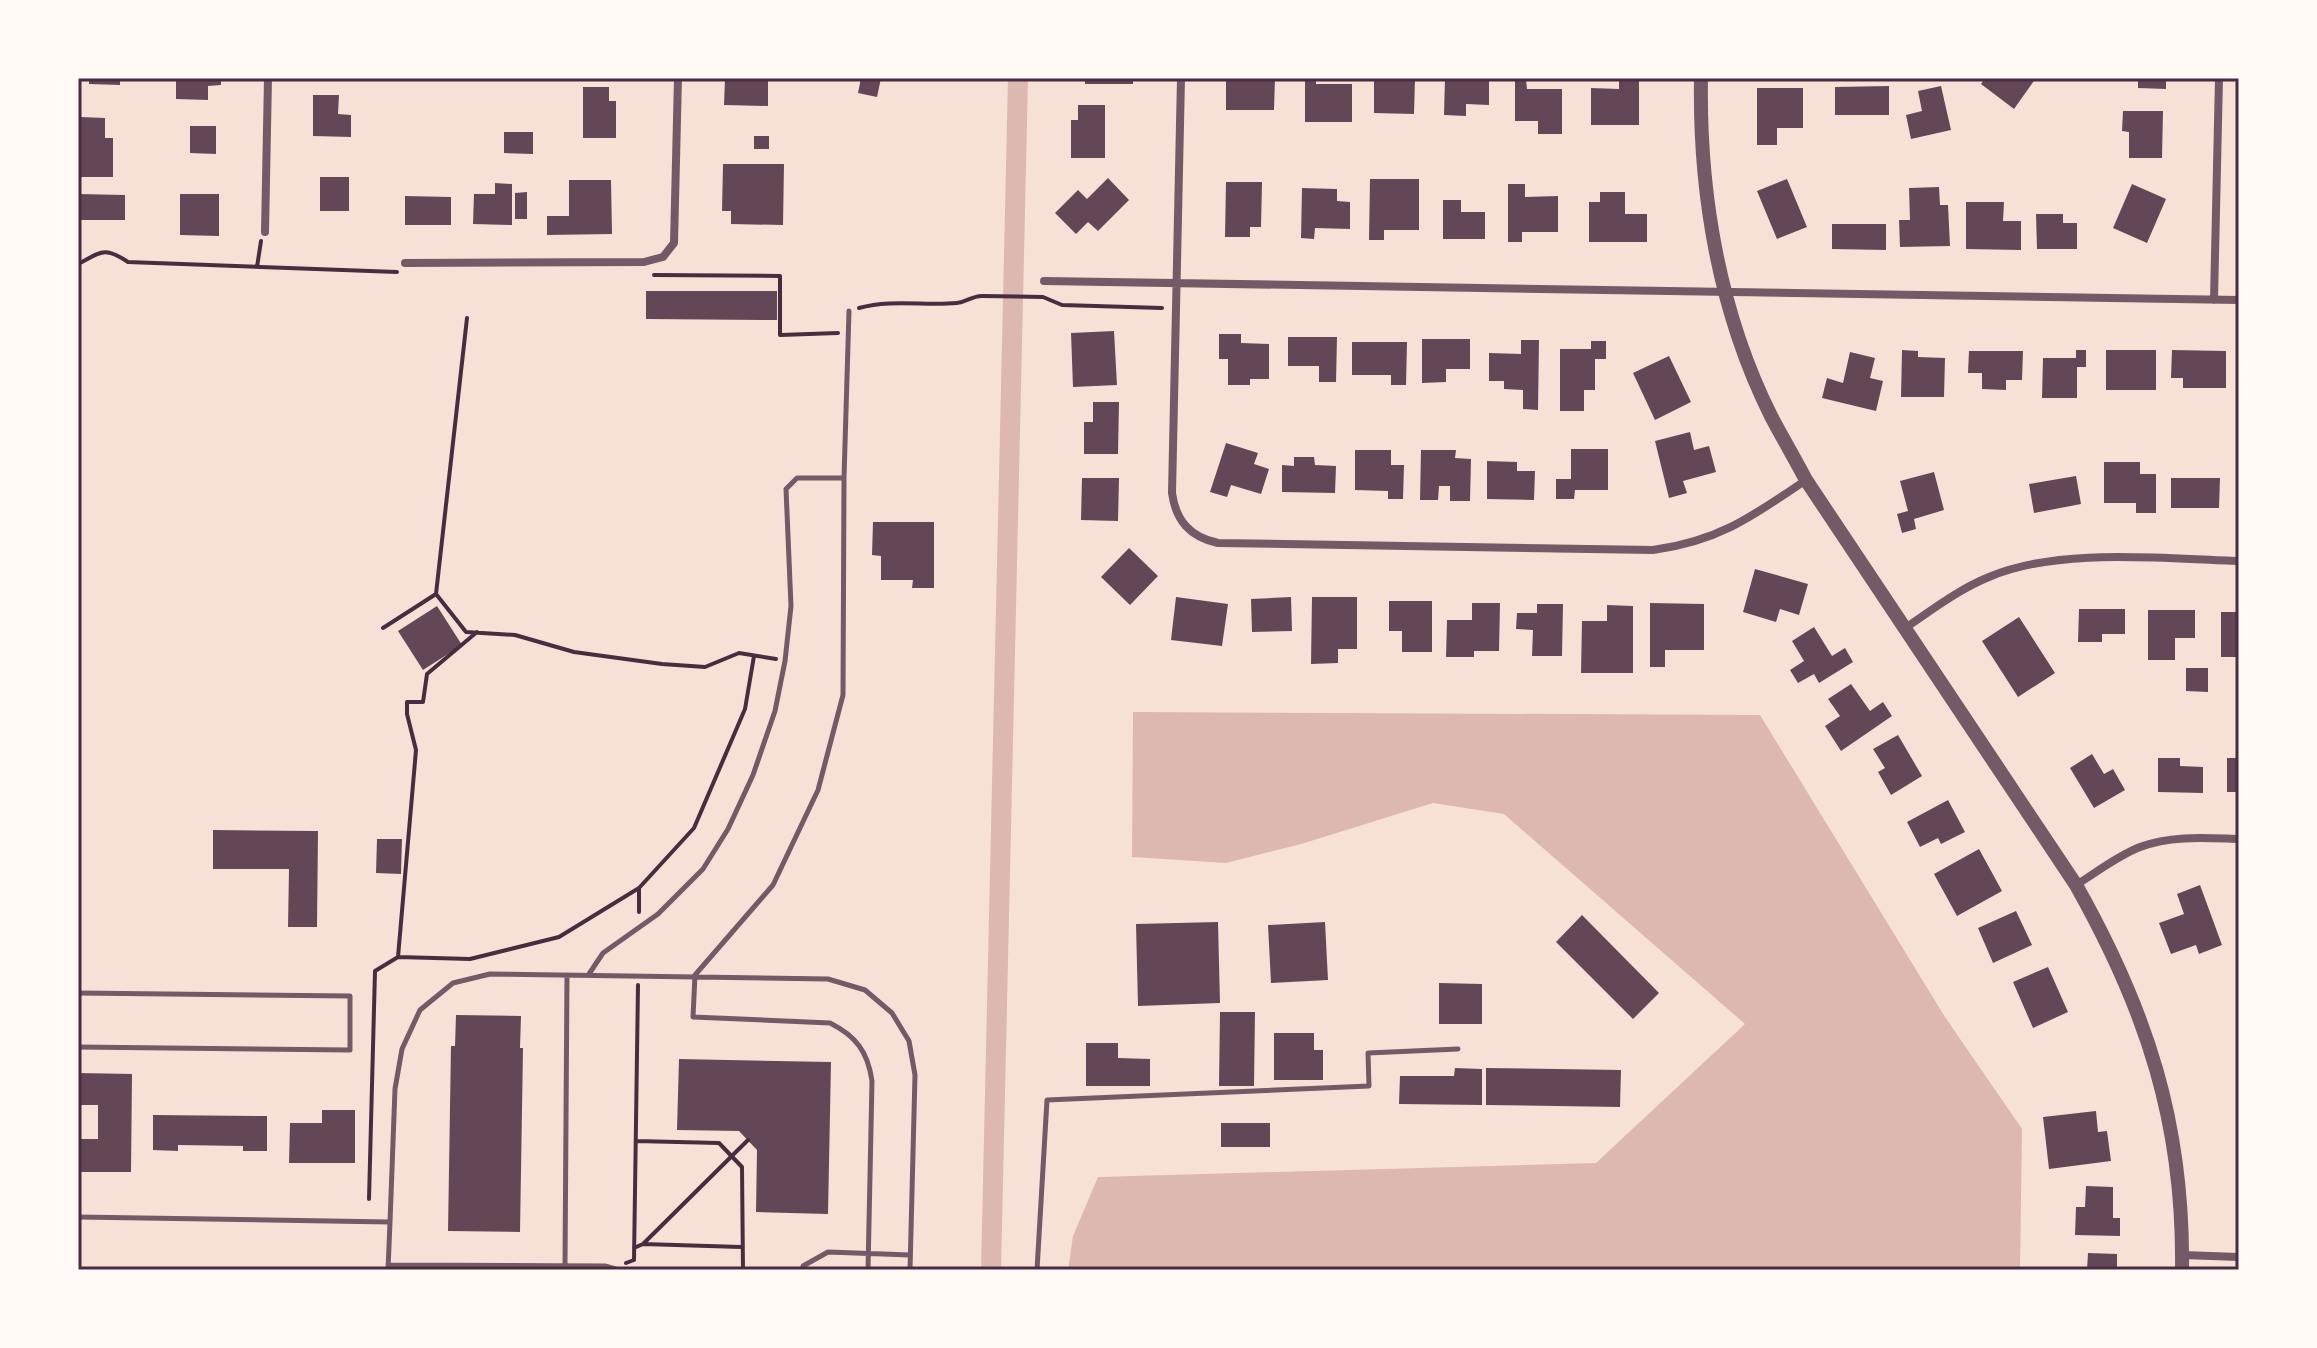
<svg xmlns="http://www.w3.org/2000/svg" width="2317" height="1348" font-family="'Work Sans',sans-serif">
<style>
.water{fill:#dcb8b0}
.lines{fill:none;stroke-linecap:round;stroke-linejoin:round}
.canal{stroke:#dcb8b0;stroke-width:20}
.building{fill:#644757}
.path{stroke:#4a2c40;stroke-width:4}
.service{stroke:#755966;stroke-width:5}
.minor{stroke:#755966;stroke-width:8}
.tertiary{stroke:#755966;stroke-width:14}
.neatline{fill:none;stroke:#4a2c40;stroke-width:3}
</style>
<rect width="100%" height="100%" fill="#f7e1d7"/>
<path class="water" d="M1133,712L1760,715L1945,1017L2022,1129L2020,1270H1068L1073,1236L1098,1177L1596,1163L1745,1024L1504,814L1433,803L1301,844L1226,863L1132,857Z"/>
<g class="lines">
<path class="canal" d="M991,1270L1018,78"/>
</g>
<path class="building" d="M89,78H120V85L89,84Z
M176,78H221V85L208,86V100L176,99Z
M725,78H768V106L724,105Z
M861,78H881L877,97L858,93Z
M1085,78H1133V84H1085Z
M1226,78H1275L1274,110H1226Z
M1305,78H1316V84H1352V122H1305Z
M1374,78H1415L1414,114L1374,113Z
M1445,78H1489V105L1466,104V116L1444,115Z
M1985,78H2036L2014,109L1981,84Z
M2138,78H2166V89L2138,88Z
M1619,79H1639V125H1591V88L1619,89Z
M1515,80H1526L1527,89H1562V134H1538V121H1515Z
M1889,86V115H1835V87Z
M1941,86L1951,130L1911,139L1906,115L1922,111L1918,91Z
M583,87H609V101H616V138H583Z
M1757,88H1803V128H1777V145H1757Z
M313,95H339L338,114L351,115V137L313,136Z
M1078,105H1105V158H1071V120H1078Z
M2123,111H2163L2162,158H2129V132L2122,131Z
M81,117L105,118V138H113V177H78V130H81Z
M190,126H216V154L190,153Z
M504,132H533V154L504,153Z
M754,136H769V149H754Z
M723,164H784L783,225L731,224V211H722Z
M320,177H349V211H320Z
M1108,178L1129,200L1098,231L1088,222L1076,234L1055,213L1078,190L1087,199Z
M1370,179H1419V230H1384V240H1369Z
M1787,179L1807,227L1777,239L1757,191Z
M569,180H611L612,234L547,235V216H569Z
M1226,182H1262L1261,227H1250V237H1225Z
M495,183L512,184V225L473,224L474,194H495Z
M1508,184H1525V197L1558,196V232H1522V242H1508Z
M2132,184L2166,199L2147,243L2113,228Z
M1939,187L1940,205H1948L1950,246L1900,247L1899,220H1910L1909,188Z
M1302,188L1337,189V201L1350,202V229L1315,228L1314,239L1301,238Z
M527,192V219H515V193Z
M1600,192H1625V214H1647V242H1589V202H1600Z
M78,194L125,195V220H78Z
M180,194H219V236L180,235Z
M405,196L451,197V225H405Z
M1443,200H1461V212H1485V239H1443Z
M1966,202H2004L2003,221H2021V250L1966,249Z
M2036,214H2063V223H2077V249H2037Z
M1832,224H1886V250L1832,249Z
M646,291H777V320L646,319Z
M1114,331L1117,385L1073,387L1071,333Z
M1219,334H1241V343L1269,344V379H1250V385H1228V359H1219Z
M1288,337H1337L1336,382H1319V366H1288Z
M1422,339H1470V369H1446V382L1422,383Z
M1521,340H1539L1538,410L1523,409V390L1504,389V381H1489V353L1521,354Z
M1591,341H1606V359H1595V390H1584V411H1560V349H1591Z
M1352,342H1407L1406,385H1391V375H1352Z
M1902,350L1918,351V357L1945,358L1944,397H1901Z
M2076,350H2086V367H2077V398H2042L2043,358H2076Z
M2106,350H2156V390H2106Z
M2172,350L2226,351V388H2183V378H2171Z
M1969,351H2023L2022,380H2006V390L1982,389V373H1968Z
M1850,352L1875,358L1870,378L1883,381L1876,411L1822,398L1827,378L1843,383Z
M1669,356L1691,402L1655,420L1633,373Z
M1093,402H1119L1118,454H1084V422H1093Z
M1690,432L1694,450L1709,446L1716,472L1683,481L1687,493L1669,498L1655,441Z
M1226,443L1258,453L1254,464L1269,469L1261,494L1231,485L1227,497L1210,492Z
M1571,449H1608V490H1575L1574,499H1556V479H1571Z
M1355,450H1391V465H1404L1403,499H1388V491L1355,490Z
M1421,450H1456L1455,458L1471,459L1470,501H1450V486H1439L1438,500H1420Z
M1294,457H1314L1315,465L1336,466L1335,493L1282,492V465L1294,466Z
M1487,461L1517,462V471H1535L1534,500L1487,499Z
M2104,462H2140V474H2156V513H2136V503H2104Z
M1934,472L1944,510L1914,519L1916,529L1902,533L1897,514L1908,511L1900,481Z
M2076,476L2081,504L2034,513L2029,484Z
M1082,478H1119L1118,521L1081,520Z
M2171,478H2220L2219,508H2171Z
M873,522H934V588H912L913,580H881V556L872,555Z
M1129,548L1158,576L1130,605L1101,577Z
M1755,569L1808,584L1799,615L1780,609L1776,622L1743,612Z
M1176,597L1228,604L1222,646L1171,640Z
M1291,597L1292,631L1252,632L1251,599Z
M1312,597H1357V649H1338V663L1311,664Z
M1389,601H1432V652H1402V631H1389Z
M1472,603H1500L1499,651H1474V657H1446L1447,620H1472Z
M1650,603L1704,604V650H1665V667H1650Z
M1537,604H1563L1562,656H1532L1533,630L1516,629L1517,613H1537Z
M1607,605L1633,606V673H1581L1582,621H1607Z
M437,606L462,645L423,670L398,631Z
M2079,609H2125V634H2102V642H2078Z
M2148,610H2195V638H2175V660H2148Z
M2221,612H2239V657H2221Z
M2019,617L2055,673L2018,697L1982,641Z
M1814,627L1832,656L1845,648L1853,662L1819,683L1814,674L1798,683L1790,670L1804,661L1792,641Z
M2186,668H2208V692L2186,691Z
M1851,684L1870,711L1883,702L1892,716L1841,751L1825,726L1840,716L1828,699Z
M1898,735L1922,776L1891,795L1878,772L1885,768L1873,749Z
M2092,754L2104,774L2113,769L2125,790L2094,808L2070,768Z
M2158,758H2180V766L2203,767V793L2158,792Z
M2227,758H2239V792H2227Z
M1948,800L1965,832L1941,844L1938,838L1920,847L1907,822Z
M213,830L318,831L317,927H288L289,869H213Z
M377,839H402L401,874L376,873Z
M1979,849L2002,891L1957,916L1934,874Z
M2200,885L2222,945L2199,954L2196,945L2171,954L2159,923L2184,914L2177,894Z
M2016,911L2032,945L1993,963L1978,928Z
M1582,915L1659,993L1633,1019L1556,942Z
M1218,922L1220,1003L1138,1006L1136,924Z
M1325,922L1328,980L1271,983L1268,925Z
M2048,967L2068,1012L2033,1028L2013,982Z
M1439,983L1482,984V1024H1439Z
M1220,1012H1255L1254,1086H1219Z
M456,1015L521,1016L520,1048H523L520,1232L448,1231L451,1046H455Z
M1274,1033H1314V1050H1323V1080H1274Z
M1086,1043H1118V1058L1150,1059V1086H1086Z
M679,1059L831,1062L828,1214L756,1212L757,1150L739,1131L677,1130Z
M1455,1068L1482,1069V1105L1399,1104L1400,1076H1454Z
M1486,1068L1621,1070L1620,1107L1486,1105Z
M78,1073L132,1074L131,1172H78V1139H98V1105H78Z
M322,1110H355V1163H289L290,1123H322Z
M2096,1111L2098,1132L2107,1131L2111,1161L2049,1169L2043,1117Z
M153,1115L267,1116V1151H243V1146L178,1145V1151L153,1150Z
M1221,1123H1270V1147H1221Z
M2086,1186L2113,1187V1218H2120V1236L2075,1235L2076,1207H2085Z
M2088,1253L2117,1254V1270H2087Z"/>
<g class="lines">
<path class="path" d="M78,264C101,252 104,246 128,262L397,272
M257,267L261,241
M654,275L780,276V335L838,333
M859,308C892,299 924,306 957,303C966,302 972,296 982,296L1043,297L1062,305L1162,308
M436,594L467,318
M383,628L436,594L466,632L515,635L574,652L662,664L705,667L739,653L776,659
M639,888L694,828L745,709L754,656
M398,957L470,959L559,937L639,888V912
M636,1141L719,1143L742,1167L743,1270
M369,1199L375,971L398,957L416,750L407,714V702H423L427,674L477,632
M643,1244L741,1247
M634,1248L643,1244L748,1140
M626,1263L634,1260L638,985"/>
<path class="service" d="M849,311L844,478L843,695L818,790L773,885L695,975L693,1017L830,1023C856,1036 868,1052 872,1081L868,1270
M589,974L603,953L658,914L703,869L728,829L753,775L775,711L785,661L791,606L786,489L797,478H844
M78,993L350,996V1050L78,1047
M78,1217L390,1222L395,1089L402,1049L420,1010L453,983L490,974L828,979L865,990L892,1013L909,1041L915,1075L910,1270
M388,1265L605,1266L619,1270
M565,1265L567,975
M388,1270L390,1222
M802,1270L803,1266L828,1252L910,1255
M1037,1270L1047,1100L1369,1086L1368,1053L1458,1049"/>
<path class="minor" d="M1181,78L1172,493C1176,521 1190,537 1218,543L1653,550C1719,541 1753,516 1806,480
M265,232L268,78
M405,263L644,262L663,257L674,243L678,78
M1044,281L2239,300
M2214,300L2219,78
M1905,628C1932,610 1959,589 1989,577C2059,547 2163,559 2239,561
M2076,885C2097,872 2117,856 2140,847C2172,835 2206,838 2239,839
M2182,1255L2239,1257"/>
<path class="tertiary" d="M1701,78C1699,193 1719,312 1771,416C1782,437 1795,459 1806,480L2076,885C2147,1011 2184,1124 2182,1270"/>
</g>
<rect width="2317" height="1348" fill="none" stroke="#fffaf5" stroke-width="160"/>
<rect x="80" y="80" width="2157" height="1188" class="neatline"/>
</svg>
